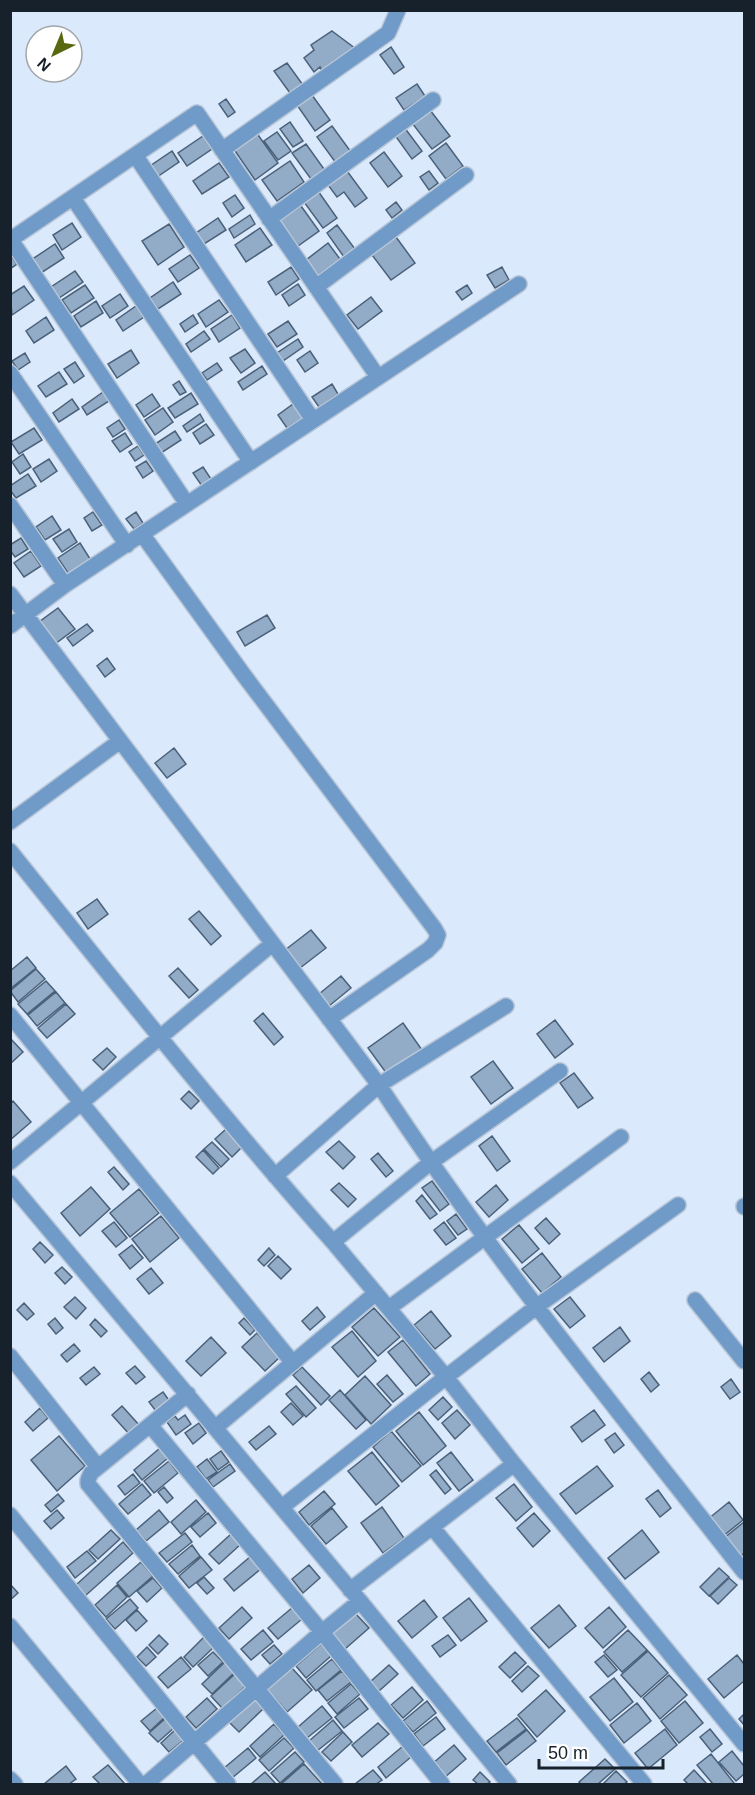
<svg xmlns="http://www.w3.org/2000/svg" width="755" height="1795" font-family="Helvetica,sans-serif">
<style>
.building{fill:#92abc6;stroke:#4a6179;stroke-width:1.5}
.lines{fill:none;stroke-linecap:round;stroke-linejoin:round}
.minor-casing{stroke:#b7c5d6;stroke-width:18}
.minor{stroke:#709bc9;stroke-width:15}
</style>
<rect width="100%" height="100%" fill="#dae9fb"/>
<path class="building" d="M332,31L356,49L322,71L320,67L314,72L304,58L314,50L311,45Z
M391,47L404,67L394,74L380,55Z
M287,63L303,85L290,93L274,71Z
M417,84L425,96L404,110L396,98Z
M312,95L330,120L315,131L297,105Z
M226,99L235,112L228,117L219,104Z
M430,110L450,136L432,149L412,123Z
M290,122L303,141L293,147L280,129Z
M332,126L351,152L336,163L317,137Z
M404,127L422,151L412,159L394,134Z
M256,132L278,163L255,180L233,148Z
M277,132L291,151L278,160L264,141Z
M203,136L212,149L187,166L178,153Z
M446,143L463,166L446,179L429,156Z
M306,144L324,169L311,179L292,153Z
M172,151L179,162L157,177L150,166Z
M384,152L402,176L388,187L370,163Z
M290,161L304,182L277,201L262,180Z
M219,163L229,177L202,194L193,181Z
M347,171L367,198L355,207L344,192L337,197L328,185Z
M429,171L438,183L429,190L420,177Z
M318,191L337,218L323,228L304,202Z
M235,195L244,208L232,217L223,203Z
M396,202L402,210L392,218L386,210Z
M301,206L319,231L298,246L280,221Z
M250,215L255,224L234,238L229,229Z
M218,218L226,230L204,244L196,233Z
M72,223L81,237L62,250L53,235Z
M169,224L184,247L158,265L142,241Z
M337,225L355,249L344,257L327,233Z
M260,228L272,245L246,262L235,245Z
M396,237L415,263L391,280L372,255Z
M328,243L340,259L318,275L306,260Z
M55,244L64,258L41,273L31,260Z
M10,254L17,264L10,269Z
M190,255L199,268L178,282L169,269Z
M291,267L299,279L276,295L268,282Z
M502,267L509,280L495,288L487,275Z
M75,271L83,282L59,298L51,287Z
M173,282L181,294L158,309L150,298Z
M298,284L305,295L289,306L282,295Z
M85,285L94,298L71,313L62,300Z
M467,285L472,293L462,300L456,292Z
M24,286L34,300L12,315L10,295Z
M120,294L128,306L110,318L102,306Z
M371,297L382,311L358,329L347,315Z
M219,300L228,312L206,327L198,314Z
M96,301L103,313L81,327L74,316Z
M136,306L144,317L123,331L116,320Z
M193,315L198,323L185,332L180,324Z
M232,315L240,328L219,342L211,329Z
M46,317L54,330L34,343L26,331Z
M288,321L297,334L277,347L268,334Z
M204,331L210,339L191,352L186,344Z
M298,339L303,347L283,361L277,353Z
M245,349L255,363L241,373L230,358Z
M131,350L139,363L117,378L108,364Z
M310,351L318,363L305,372L297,360Z
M25,353L30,362L18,370L12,361Z
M75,362L84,376L74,383L64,369Z
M217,363L222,370L207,380L202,373Z
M262,366L267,374L243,390L238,382Z
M59,372L67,384L46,397L38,386Z
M179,381L186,392L180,395L173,385Z
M332,384L338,394L319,407L312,397Z
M103,392L109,401L87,415L82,407Z
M191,393L198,404L175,418L168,408Z
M152,394L160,406L144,417L136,405Z
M72,399L79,409L59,422L53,413Z
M293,404L303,418L287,428L278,415Z
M163,408L173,422L155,435L145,420Z
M200,414L204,421L187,432L183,426Z
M119,420L125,429L113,437L107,428Z
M206,424L214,435L200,444L193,433Z
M34,428L42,440L19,454L11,442Z
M175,431L181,440L158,455L152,446Z
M125,433L132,444L120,452L112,441Z
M138,446L144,455L135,461L129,452Z
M23,454L31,467L20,474L12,462Z
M49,459L57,471L41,482L33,469Z
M146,461L153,471L143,478L136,467Z
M203,467L213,482L204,489L193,473Z
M28,474L36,486L16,498L10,490V486Z
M93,512L102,525L92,531L84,518Z
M136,512L143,523L134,529L126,519Z
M52,516L61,530L45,540L36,527Z
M69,529L77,542L62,552L53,539Z
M21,538L28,549L15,557L10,550V545Z
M80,543L92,562L70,576L58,558Z
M31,551L41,566L24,577L14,563Z
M58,608L75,629L55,644L39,622Z
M267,615L275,628L245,646L237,632Z
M87,624L93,631L73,646L67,638Z
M107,658L115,669L105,677L97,666Z
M174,748L186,764L167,778L155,763Z
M97,899L108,914L88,929L77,913Z
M199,911L221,936L211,945L189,919Z
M311,930L326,948L300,968L285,950Z
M27,957L36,968L10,989V971Z
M178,968L198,990L189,998L169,976Z
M36,969L45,979L18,1002L10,991Z
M341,976L351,988L329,1006L319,994Z
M46,981L55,991L27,1014L18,1004Z
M56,992L65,1003L37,1026L28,1015Z
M66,1004L75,1014L47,1038L38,1028Z
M263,1013L283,1037L274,1045L254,1021Z
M555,1020L573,1044L555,1058L537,1034Z
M403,1023L422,1050L387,1074L368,1048Z
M10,1038L23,1052L10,1064Z
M107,1048L116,1057L103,1070L93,1060Z
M493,1061L513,1088L491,1104L471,1077Z
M574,1073L593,1098L578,1108L560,1083Z
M189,1091L199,1101L191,1109L181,1099Z
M13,1101L31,1122L10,1140V1104Z
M226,1129L243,1146L232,1157L215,1139Z
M492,1136L510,1161L497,1171L479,1146Z
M339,1141L355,1157L343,1169L326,1152Z
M212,1142L229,1159L221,1167L204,1149Z
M203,1150L219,1168L213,1174L196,1157Z
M378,1153L393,1171L386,1177L371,1159Z
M114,1167L129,1184L123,1190L108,1172Z
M432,1181L449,1204L440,1211L422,1188Z
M339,1183L356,1199L348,1207L331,1190Z
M496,1185L508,1200L489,1217L476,1202Z
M91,1187L110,1209L80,1236L61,1213Z
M139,1189L159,1213L130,1237L110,1213Z
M422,1195L437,1214L430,1219L416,1201Z
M456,1214L467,1229L458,1235L447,1221Z
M161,1216L179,1238L150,1262L132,1239Z
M546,1218L560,1234L549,1244L535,1228Z
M114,1222L127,1238L116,1247L102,1231Z
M444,1222L456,1238L446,1245L434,1230Z
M519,1225L539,1249L522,1263L502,1239Z
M40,1242L53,1255L45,1263L33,1249Z
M132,1245L143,1258L130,1269L119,1255Z
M269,1248L275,1255L264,1266L258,1260Z
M542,1253L561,1277L542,1293L522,1269Z
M278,1256L291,1269L281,1279L268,1266Z
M62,1267L72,1277L65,1284L55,1273Z
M151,1268L163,1283L149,1294L137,1279Z
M75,1297L86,1308L76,1319L64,1307Z
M570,1297L585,1316L570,1328L554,1309Z
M24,1303L34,1314L27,1320L17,1310Z
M317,1307L325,1317L310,1330L302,1321Z
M374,1308L400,1337L378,1356L352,1327Z
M431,1311L451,1336L435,1349L414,1325Z
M55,1318L63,1328L56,1334L48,1324Z
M244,1318L255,1330L250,1335L239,1323Z
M95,1319L107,1331L101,1337L90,1325Z
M620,1327L630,1341L604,1362L593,1348Z
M352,1331L376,1361L358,1377L332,1347Z
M257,1333L280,1357L265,1371L242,1347Z
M211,1337L226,1353L201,1376L186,1361Z
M403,1340L430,1374L416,1386L388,1352Z
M74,1344L80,1351L67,1362L61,1355Z
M135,1366L145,1377L136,1384L126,1373Z
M94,1367L100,1374L86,1385L80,1378Z
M302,1367L330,1396L321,1405L293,1375Z
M649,1372L659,1385L651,1392L641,1379Z
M387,1375L403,1394L393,1402L377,1384Z
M365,1376L391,1405L371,1424L345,1395Z
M731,1379L740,1392L730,1399L721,1387Z
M296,1386L316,1408L306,1417L286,1394Z
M340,1390L366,1420L356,1429L329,1400Z
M163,1392L173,1406L159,1415L149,1402Z
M443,1397L452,1407L438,1420L429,1410Z
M291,1403L303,1416L293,1425L281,1412Z
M122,1406L140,1426L130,1435L112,1415Z
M40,1408L48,1418L33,1431L25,1422Z
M457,1410L470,1425L455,1439L442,1423Z
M594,1410L605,1425L582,1442L571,1427Z
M419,1412L446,1446L423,1465L396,1431Z
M185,1415L191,1424L176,1435L167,1422L175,1416L178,1420Z
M199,1423L206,1433L193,1444L185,1433Z
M269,1426L276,1434L256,1450L249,1442Z
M391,1431L421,1466L402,1482L373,1447Z
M615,1433L624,1445L614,1453L605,1440Z
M59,1436L85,1466L57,1491L31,1460Z
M160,1448L168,1458L142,1480L134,1470Z
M221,1451L229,1462L218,1470L210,1459Z
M372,1452L399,1486L376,1505L348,1471Z
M451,1452L473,1480L459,1491L437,1463Z
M207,1459L217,1472L206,1479L197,1467Z
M169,1461L178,1473L154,1493L144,1481Z
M230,1464L235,1471L213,1487L208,1480Z
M597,1466L613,1486L576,1514L560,1494Z
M436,1470L451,1489L445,1494L430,1475Z
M133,1474L140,1483L125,1495L118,1486Z
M142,1484L151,1495L128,1514L119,1504Z
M514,1484L532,1507L516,1521L496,1498Z
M164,1487L173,1498L167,1503L158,1492Z
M658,1490L671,1508L660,1517L646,1499Z
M324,1491L335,1504L309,1525L299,1512Z
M58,1494L64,1501L51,1512L45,1505Z
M196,1500L206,1512L181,1534L171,1522Z
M729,1502L743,1520L722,1537L708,1519Z
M382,1507L404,1538L383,1553L361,1523Z
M332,1508L347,1527L326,1544L311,1526Z
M57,1510L64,1518L51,1529L44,1521Z
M159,1510L169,1522L146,1541L136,1530Z
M208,1513L216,1523L200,1537L191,1527Z
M534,1513L550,1531L533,1547L517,1528Z
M744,1522V1553L740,1557L724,1538Z
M111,1530L120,1539L98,1559L89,1550Z
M642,1530L659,1552L625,1579L608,1558Z
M185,1533L192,1542L167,1562L159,1553Z
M231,1534L241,1544L219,1564L209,1554Z
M123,1542L133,1553L85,1596L76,1585Z
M192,1545L200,1556L178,1574L169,1564Z
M87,1551L96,1561L75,1578L67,1567Z
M251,1556L262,1568L234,1591L224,1579Z
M201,1557L212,1570L189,1588L179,1576Z
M141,1562L153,1576L129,1597L117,1583Z
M309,1565L320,1578L303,1593L292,1579Z
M719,1568L729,1577L709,1596L700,1587Z
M204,1577L214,1588L207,1594L197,1583Z
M153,1578L162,1588L147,1602L137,1591Z
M729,1578L737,1585L718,1604L710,1596Z
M10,1584L18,1593L10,1600Z
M117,1585L127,1597L106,1617L95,1605Z
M469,1598L487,1621L461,1641L443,1618Z
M130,1599L138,1608L115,1629L106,1619Z
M424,1600L437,1617L412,1638L398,1621Z
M559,1605L576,1626L549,1648L531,1628Z
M242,1607L252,1618L229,1639L219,1628Z
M293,1607L302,1619L278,1639L268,1628Z
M609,1607L626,1627L603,1648L585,1628Z
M137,1610L147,1621L136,1631L126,1620Z
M355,1613L369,1628L345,1649L331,1634Z
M263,1630L273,1642L251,1660L241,1649Z
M628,1630L647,1650L622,1672L604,1652Z
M159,1635L168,1644L158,1654L149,1645Z
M448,1635L456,1645L440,1657L432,1646Z
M205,1636L215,1646L193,1667L184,1657Z
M321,1644L331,1656L306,1678L296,1666Z
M274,1645L282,1654L270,1664L262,1655Z
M147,1647L156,1657L146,1666L137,1657Z
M648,1651L668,1673L641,1697L621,1675Z
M213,1652L223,1662L208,1676L198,1665Z
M515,1652L526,1663L510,1678L499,1667Z
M604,1655L617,1670L608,1677L595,1662Z
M737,1655L744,1664V1681L724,1698L708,1679Z
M181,1657L191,1669L168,1688L158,1677Z
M332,1659L341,1670L316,1691L307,1680Z
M225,1662L235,1672L212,1694L202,1684Z
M389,1665L398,1674L379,1691L370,1682Z
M528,1666L539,1676L522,1692L512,1681Z
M291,1667L312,1690L287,1712L267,1689Z
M342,1671L351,1682L327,1701L318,1690Z
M236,1673L247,1685L222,1708L211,1696Z
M669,1675L687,1695L660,1719L643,1698Z
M614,1678L633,1702L610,1721L590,1697Z
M351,1684L360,1694L337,1714L328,1703Z
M412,1687L423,1700L403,1718L391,1705Z
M546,1690L565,1711L537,1737L518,1715Z
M252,1697L264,1708L239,1732L228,1721Z
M207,1698L217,1709L196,1728L186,1717Z
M359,1698L368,1709L344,1728L335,1717Z
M427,1701L436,1713L413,1732L403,1721Z
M685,1701L703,1723L679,1743L661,1721Z
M637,1703L651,1721L624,1743L610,1725Z
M322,1706L332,1718L307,1738L298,1727Z
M157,1708L165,1717L150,1731L141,1721Z
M744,1714V1725L739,1719Z
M436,1717L445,1729L423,1746L414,1734Z
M166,1718L175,1727L158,1742L149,1733Z
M517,1718L526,1729L496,1752L487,1741Z
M333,1720L342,1731L317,1751L309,1741Z
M378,1723L389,1734L362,1757L352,1745Z
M274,1724L284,1735L260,1757L250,1746Z
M176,1729L185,1739L169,1752L161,1743Z
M665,1729L677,1745L648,1769L635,1753Z
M710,1729L722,1744L712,1752L700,1737Z
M527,1730L536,1741L506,1765L497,1753Z
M343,1732L352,1742L331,1761L322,1752Z
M284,1738L294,1748L269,1771L259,1760Z
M454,1745L466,1759L444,1778L432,1764Z
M403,1746L411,1757L386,1778L378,1767Z
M248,1748L256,1758L232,1778L224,1768Z
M732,1751L744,1766V1774L736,1781L719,1762Z
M295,1752L304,1762L280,1783L271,1773Z
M711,1754L734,1783L732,1784H713L697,1765Z
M605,1759L615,1769L598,1784H581L579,1782Z
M304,1764L322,1784H281Z
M108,1765L125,1784H100L93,1777Z
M66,1766L76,1779L69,1784H44Z
M373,1770L382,1780L376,1784H355Z
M694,1770L707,1784H688L684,1780Z
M616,1771L627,1782L624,1784H603Z
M265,1772L276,1784H251Z
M480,1772L490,1782L487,1784H478L473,1780Z"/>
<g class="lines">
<defs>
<path id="minor" d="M222,150L388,33L398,10
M135,155L313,420
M73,198L251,462
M269,219L433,100
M10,240L197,113L378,377
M11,240L187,504
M316,287L466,175
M10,373L127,545
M10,505L65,585
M142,534L243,674L434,928L438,935L435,943L428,950L329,1019
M10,594L379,1085C490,1255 619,1412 744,1572
M10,626L65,585L519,284
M10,822L120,741
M10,851C116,983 221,1116 333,1242
M10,1015L293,1363
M560,1071L430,1163L333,1242L446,1377L536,1307L678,1205
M10,1162L272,944
M275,1176L379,1085L506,1006
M10,1183L360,1601
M744,1207V1206
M695,1300L744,1361
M389,1308L621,1137
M10,1356L98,1467
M188,1394L91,1473L88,1480V1484L335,1784
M150,1425L322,1632L360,1601L509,1784
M216,1427L376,1293
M282,1507L446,1377L514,1464L744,1744
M10,1515L228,1784
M432,1527L514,1464
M350,1590L432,1527L644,1784
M10,1626L140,1784
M10,1779L15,1784
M146,1784L322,1632L442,1784"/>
</defs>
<use href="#minor" class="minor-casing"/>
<use href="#minor" class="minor"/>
</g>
<rect width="755" height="1795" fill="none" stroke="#17212b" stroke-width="24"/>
<g transform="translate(54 54) rotate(223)"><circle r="28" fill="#ffffff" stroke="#a2a6aa" stroke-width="1.5"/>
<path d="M0-4.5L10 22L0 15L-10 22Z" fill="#586811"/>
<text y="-9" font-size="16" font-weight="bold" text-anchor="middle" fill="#17212b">N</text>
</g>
<path d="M539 1759v9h124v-9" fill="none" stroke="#17212b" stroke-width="3"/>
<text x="548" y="1759" font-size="18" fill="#17212b" stroke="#ffffff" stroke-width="4.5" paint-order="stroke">50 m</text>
</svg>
